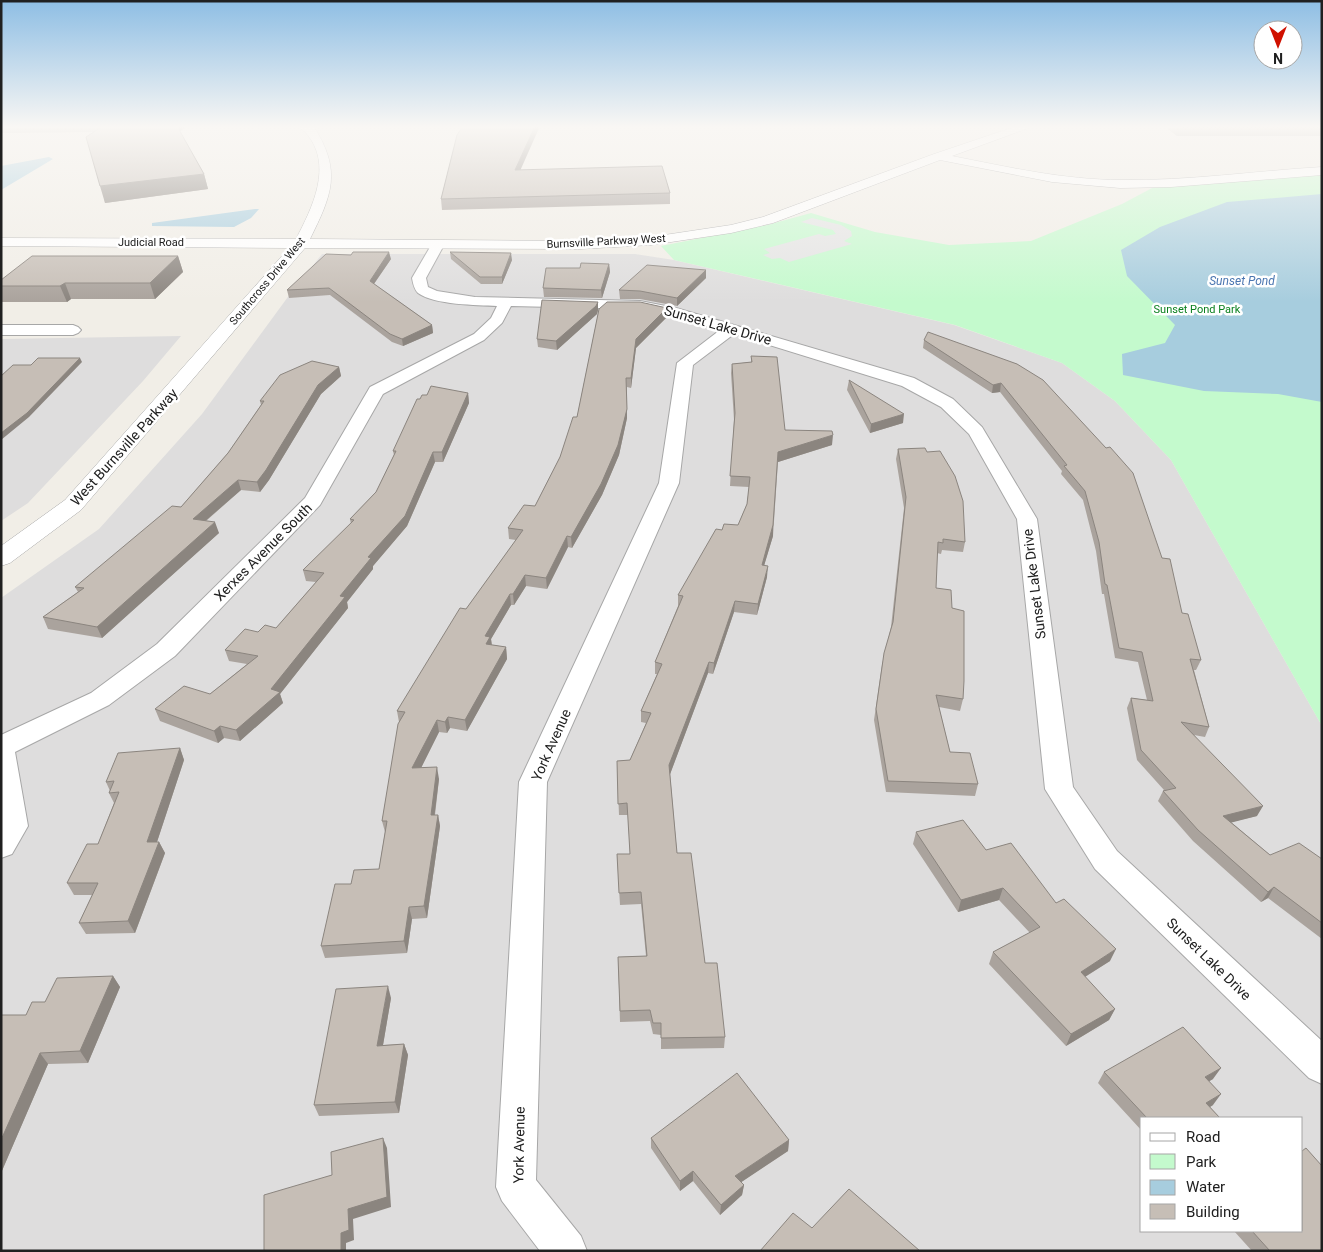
<svg xmlns="http://www.w3.org/2000/svg" width="1323" height="1252" font-family="Roboto,sans-serif">
<style>
.residential{fill:#dedddd;fill-rule:evenodd}
.park{fill:#c4facd}
.parking{fill:#e4e4e4}
.water{fill:#a7cdde}
.lines{fill:none;stroke-linecap:round;stroke-linejoin:round}
.minor-casing{stroke:#a7a7a7;stroke-width:2}
.tertiary-casing{stroke:#a7a7a7;stroke-width:1}
.minor{fill:#fff;fill-rule:evenodd}
.tertiary{fill:#fff;fill-rule:evenodd}
.wall{fill:#aaa39d}
.shaded-wall{fill:#8b857f}
.building{fill:#c6beb6;stroke:#8b857f}
.labels{text-anchor:middle;stroke-width:5;stroke-linejoin:round;paint-order:stroke}
.far-street-label{font-size:11px;fill:#202020;stroke:#fff}
.far-park-label{font-size:11px;fill:#0b811f;stroke:#fff}
.far-water-label{font-size:12px;font-style:italic;fill:#4b76b1;stroke:#fff}
.street-label{font-size:14px;fill:#202020;stroke:#fff}
</style>
<rect width="100%" height="100%" fill="#f1eee7"/>
<path class="residential" d="M322,254H635L674,260L954,325L1062,363L1115,401L1171,460L1322,726V1251H1V598L99,529L202,414L293,290ZM1142,1118H1302V1231H1142Z
M181,336L143,381L28,503L1,521V339Z"/>
<path class="park" d="M1322,175V726L1171,460L1115,401L1062,363L955,325L674,260L661,246L767,225L811,213L875,232L949,245L1031,241L1122,204L1154,187Z"/>
<path class="parking" d="M812,218L841,225L851,231L852,236L844,241L852,244L789,262L780,258L772,259L763,255L770,253L764,249L819,234L825,236L836,234L833,230L801,222Z"/>
<path class="water" d="M49,157L53,159L1,190V166Z
M1322,194V402L1278,394L1204,391L1123,375L1122,354L1165,343L1175,325L1127,276L1121,250L1160,227L1227,202Z
M255,209H259L251,218L234,227L152,226V223Z"/>
<g class="lines">
<defs>
<path id="minor" d="M438,241L444,245L426,278L428,287L437,291L475,297L640,301L676,308L914,378L953,399L982,427L1037,519L1073,787L1117,851L1322,1041V1084L1309,1078L1095,869L1045,789L1017,519L969,434L941,407L902,386L734,334L693,365L679,483L547,782L536,1180L581,1236L587,1251H540L502,1201L496,1187L519,782L659,483L677,363L720,330L673,316L640,309L511,306L502,323L484,340L383,394L320,505L175,656L109,705L15,752L28,826L12,854L1,858V735L91,693L157,644L305,498L370,387L474,334L491,318L497,306C477,305 434,305 418,293C414,289 413,283 412,278L433,242Z
M1,325H73L78,327L81,330L78,333L73,335H1Z"/>
<path id="tertiary" d="M297,126L314,127C342,171 332,195 310,239L579,241L651,237L731,225L763,217L934,154L1017,126H1034L952,156C1008,167 1064,180 1121,180C1188,181 1255,171 1322,167V175L1171,187L1120,188L1052,182L940,160L773,223L731,233L651,245L579,249L305,248L81,510L10,563L1,566V546L65,500L289,248L1,246V238L296,239C312,208 334,165 306,133C304,130 300,129 297,126Z"/>
</defs>
<use href="#minor" class="minor-casing"/>
<use href="#tertiary" class="tertiary-casing"/>
<use href="#minor" class="minor"/>
<use href="#tertiary" class="tertiary"/>
</g>
<path class="wall" d="M1,126H187L180,132L204,174L208,189L105,203L94,132L1,133Z
M1164,126H1322V136H1177Z
M521,170L670,193V204L442,210L441,199Z
M450,252L512,260L502,284H481L451,259Z
M178,256L183,272L155,299H71L67,302H1V280Z
M391,259L374,284L432,325L433,333L403,346L392,342L330,295L289,298L287,290Z
M609,264L610,272L602,298L544,297L543,288L580,268Z
M706,270V278L677,306L640,299H620L619,290Z
M598,302V310L597,314L557,350L538,347L537,339Z
M599,309L667,317L636,348L631,388L627,387V418L619,455L602,495L572,548L568,547L547,589L526,586L514,605H511L491,639L492,645L506,647L507,659L467,731L450,728L447,733L439,732L421,768L439,779L435,815H438L440,826L427,918L412,919L407,953L325,958L321,946L351,884L379,869L385,832L382,821L399,722L397,711L466,609L516,540L509,539L508,528L535,506L560,457L577,417Z
M924,340L1017,364L1162,558L1182,613L1201,660L1196,670H1194L1209,727L1205,737L1194,735L1257,816L1231,822L1270,855L1322,859V939L1268,898L1261,902L1193,841L1158,801L1163,791L1164,790L1137,760L1127,708L1131,698L1147,700L1138,662L1115,658L1104,594H1102L1096,551L1083,500L1061,474L1062,471L1000,392L992,393L923,348Z
M751,356L785,430L832,445L778,462L773,536L764,565L767,577L757,615L734,612L713,674L708,673L670,774L677,853L705,963L725,1037L724,1048L661,1049V1035L653,1034L650,1021L620,1022L618,957L646,956L641,904L620,905L617,854H630L628,815H619L617,761L630,760L646,723L641,722V711L657,674H655V662L678,606V595L722,530L738,525L747,504L749,487L730,486L734,420L731,373L732,364L751,362Z
M339,367L341,376L321,394L269,480L260,492L241,490L206,521L219,533L102,638L48,629L43,617L78,592L75,587L181,507L228,453L261,405L260,401Z
M849,380L903,423L870,433L847,390Z
M468,393L469,403L443,462H435L407,526L373,566V569L347,602L348,608L280,694L283,703L240,741L224,738L218,743L160,721L155,709L210,694L247,664L229,661L225,650L258,632L276,628L316,582L306,581L303,570L351,524L350,519L376,492L394,455L393,451Z
M898,449L965,542L963,552L942,550L941,554L937,553L936,588L952,608L963,699L960,711L939,707L950,752L978,784L975,796L886,792L874,720L882,665L891,627L904,508L896,459Z
M180,748L184,760L157,842H159L165,853L135,933L86,934L79,923L92,895H74L67,883L98,844L114,803L109,793L110,791L106,782Z
M916,832L986,850L1056,903L1110,961L1085,977L1115,1009L1109,1020L1066,1046L989,964L993,952L1030,933L999,900L958,912L913,844Z
M113,976L120,987L88,1063L48,1064L1,1173V1015H26L45,1002Z
M391,998L383,1045L404,1044L408,1055L399,1113L319,1116L314,1105Z
M1104,1072L1213,1079L1209,1081L1213,1105L1210,1107L1220,1118H1142V1131L1098,1083Z
M651,1138L789,1140L788,1151L741,1182L744,1185L742,1195L720,1215L693,1181L680,1191L651,1148Z
M1234,1231H1302L1322,1251H1252Z"/>
<path class="shaded-wall" d="M175,126H187L177,134Z
M535,126H540L516,180L515,170Z
M204,174L208,189L105,203L100,186Z
M389,252L391,259L371,288L370,281Z
M511,253L512,260L502,284V277Z
M178,256L183,272L155,299L150,283Z
M609,264L610,272L602,298L601,290Z
M706,270V278L677,306V298Z
M65,283L71,299L67,302L60,286Z
M598,302V310L597,314L557,350L556,341Z
M667,308V317L636,348L631,388V378L636,339Z
M432,325L433,333L403,346L402,339Z
M80,358L82,362L29,417L1,440V433Z
M339,367L341,376L321,394L269,480L260,492L257,482L318,385Z
M1001,383L1000,392L992,393L993,385Z
M468,393L469,403L443,462L442,452Z
M627,409V418L619,455L602,495L572,548L571,537Z
M904,414L903,423L870,433L871,424Z
M833,435L832,445L778,462V452Z
M433,452L435,462L407,526L373,566V569L347,602L348,608L280,694L283,703L240,741L236,730L271,689L368,557Z
M238,480L241,490L196,529L193,519Z
M215,522L219,533L102,638L97,627Z
M773,525V536L761,576L762,565Z
M567,536L568,547L547,589L546,578Z
M768,566L767,577L757,615L758,604Z
M525,575L526,586L514,605L513,594Z
M510,594L511,605L491,639L492,648L488,656L485,636Z
M735,601L734,612L713,674L714,663Z
M506,647L507,659L467,731L465,720Z
M709,662L708,673L669,777V765Z
M448,717L450,728L447,733L445,722Z
M437,720L439,732L415,780L412,768Z
M220,726L224,738L218,743L214,731Z
M180,748L184,760L153,854L147,842Z
M437,767L439,779L433,827L431,815Z
M1263,806L1257,816L1218,826L1223,816Z
M438,815L440,826L427,918L424,906Z
M159,842L165,853L135,933L128,921Z
M1274,887L1268,898L1261,902L1268,892Z
M1003,888L999,900L958,912L961,900Z
M409,907L412,919L407,953L404,941Z
M1116,949L1110,961L1075,983L1081,972Z
M113,976L120,987L88,1063L80,1051Z
M388,986L391,998L381,1057L377,1046Z
M1115,1009L1109,1020L1066,1046L1071,1034Z
M404,1044L408,1055L399,1113L395,1102Z
M40,1053L48,1064L1,1173V1140Z
M1221,1068L1213,1079L1198,1088L1205,1077Z
M1221,1094L1213,1105L1199,1114L1206,1103Z
M383,1138L387,1148L391,1207L353,1219L354,1240L346,1243V1251H341V1233L348,1209Z
M789,1140L788,1151L734,1187L735,1176Z
M693,1171V1181L680,1191V1181Z
M744,1185L742,1195L720,1215L721,1205Z"/>
<path class="building" d="M103,126H177L204,174L100,186L86,137Z
M463,126H535L515,170L662,166L670,193L441,199L457,135Z
M1179,126H1322V127H1180Z
M353,252H389L370,281L432,325L402,339L390,334L329,288L287,290L326,254L351,255Z
M450,252L511,253L502,277H480Z
M32,256H178L150,283H65L60,286H1V280Z
M581,263L609,264L601,290L543,288L546,268H580Z
M647,265L706,270L677,298L640,291L619,290Z
M542,300L598,302L596,306L556,341L537,339Z
M607,302H640L667,308L636,339L631,378H626L627,409L618,445L601,484L571,537L567,536L546,578L525,575L513,594H510L485,636L490,637L486,644L506,647L465,720L448,717L445,722L437,720L412,768L437,767L431,815H438L424,906L409,907L404,941L321,946L335,884H351L354,870L379,869L387,821H382L398,724L405,712L397,711L460,608L466,609L523,530L508,528L524,505L535,506L560,457L573,417H577L599,309Z
M928,332L1017,364L1043,380L1106,448L1110,447L1133,473L1162,558L1170,559L1182,613L1188,614L1201,660L1190,659L1209,727L1181,722L1263,806L1223,816L1270,855L1299,843L1322,859V923L1274,887L1268,892L1198,830L1163,791L1176,788L1141,750L1131,698L1153,701L1142,652L1119,648L1107,585L1105,584L1099,542L1085,491L1064,466L1067,465L1001,383L993,385L924,340Z
M751,356L777,357L785,430L832,431L833,435L778,452L773,525L762,565L768,566L758,604L735,601L714,663L709,662L669,765L677,853H691L705,963H717L725,1037L661,1038V1023H653L650,1010L620,1011L618,957L647,956L641,892L619,893L617,854H630L627,803L618,804L617,761L630,760L651,713L641,711L662,664L655,662L683,596L678,595L716,529L722,530L724,524L738,525L747,504L750,477L730,476L735,413L732,364L752,362Z
M38,358H80L27,413L1,433V376L13,365H31Z
M312,361L339,367L318,385L266,470L257,482L238,480L193,519L215,522L97,627L43,617L84,588L75,587L172,506L181,507L228,453L264,401H260L280,375Z
M849,380L904,414L871,424Z
M431,386L468,393L442,452H433L405,516L368,557L371,558L340,596L345,597L271,689L280,692L236,730L220,726L214,731L155,709L184,686L210,694L258,656L225,650L245,629L258,632L265,625L276,628L324,573L303,570L354,520L350,519L376,492L396,451H393L417,399H420L422,395H427Z
M925,448L927,452L940,451L955,476L963,501L965,542L943,539V543L938,542L936,588L951,590L952,608L964,611V681L963,699L936,695L950,752L970,753L978,784L888,781L876,709L884,653L893,622L906,497L898,449Z
M180,748L147,842H159L128,921L79,923L98,883H67L87,844H98L119,792L109,793L114,781L106,782L118,753Z
M963,820L986,850L1011,843L1056,903L1064,899L1116,949L1081,972L1115,1009L1071,1034L993,952L1040,927L1003,888L961,900L916,832Z
M113,976L80,1051L40,1053L1,1140V1015H26L32,1002H45L57,978Z
M388,986L377,1046L404,1044L395,1102L314,1105L336,989Z
M1183,1027L1221,1068L1205,1077L1221,1094L1206,1103L1220,1118H1147L1104,1072Z
M737,1073L789,1140L735,1176L744,1185L721,1205L693,1171L680,1181L651,1138Z
M383,1138L387,1197L348,1209L349,1230L341,1233V1251H264V1195L332,1175L331,1152Z
M1306,1148L1322,1166V1251H1270L1252,1231H1302V1151Z
M849,1189L920,1251H760L793,1213L812,1228Z"/>
<linearGradient id="sky" x2="0" y2="1"><stop stop-color="#8ebee4"/><stop offset="0.42" stop-color="#f9f7f4"/><stop offset="1" stop-color="#f9f7f4" stop-opacity="0"/></linearGradient>
<rect width="1323" height="302" fill="url(#sky)"/>
<g class="labels">
<g class="far-street-label">
<text transform="translate(606 241) rotate(-3)" y="4">Burnsville Parkway West</text>
<text x="151" y="246">Judicial Road</text>
<text transform="translate(267 281) rotate(-50)" y="4">Southcross Drive West</text>
</g>
<g class="far-park-label">
<text x="1197" y="313">Sunset Pond Park</text>
</g>
<g class="far-water-label">
<text x="1242" y="285">Sunset Pond</text>
</g>
<g class="street-label">
<text transform="translate(718 325) rotate(16)" y="5">Sunset Lake Drive</text>
<text transform="translate(124 447) rotate(-48)" y="5">West Burnsville Parkway</text>
<text transform="translate(263 552) rotate(-45)" y="5">Xerxes Avenue South</text>
<text transform="translate(1034 584) rotate(-97)" y="5">Sunset Lake Drive</text>
<text transform="translate(551 745) rotate(-66)" y="5">York Avenue</text>
<text transform="translate(1209 959) rotate(44)" y="5">Sunset Lake Drive</text>
<text transform="translate(519 1145) rotate(-89)" y="5">York Avenue</text>
</g>
</g>
<rect width="1323" height="1252" fill="none" stroke="#202020" stroke-width="5"/>
<rect x="1140" y="1117" width="162" height="115" fill="#ffffff" stroke="#a6a6a6"/>
<rect x="1150" y="1133" width="25" height="8" fill="#ffffff" stroke="#a6a6a6"/>
<text x="1186" y="1142" font-size="15" fill="#202020">Road</text>
<rect x="1150" y="1154" width="25" height="15" fill="#c4facd" stroke="#a6a6a6"/>
<text x="1186" y="1167" font-size="15" fill="#202020">Park</text>
<rect x="1150" y="1180" width="25" height="15" fill="#a7cdde" stroke="#a6a6a6"/>
<text x="1186" y="1192" font-size="15" fill="#202020">Water</text>
<rect x="1150" y="1204" width="25" height="15" fill="#c6beb6" stroke="#a6a6a6"/>
<text x="1186" y="1217" font-size="15" fill="#202020">Building</text>
<g transform="translate(1278 45) rotate(180)"><circle r="24" fill="#ffffff" stroke="#a6a6a6"/>
<path d="M0-4L9 19L0 12L-9 19Z" fill="#d01100"/>
<text y="-8" font-size="14" font-weight="bold" text-anchor="middle" fill="#202020">N</text>
</g>
</svg>
